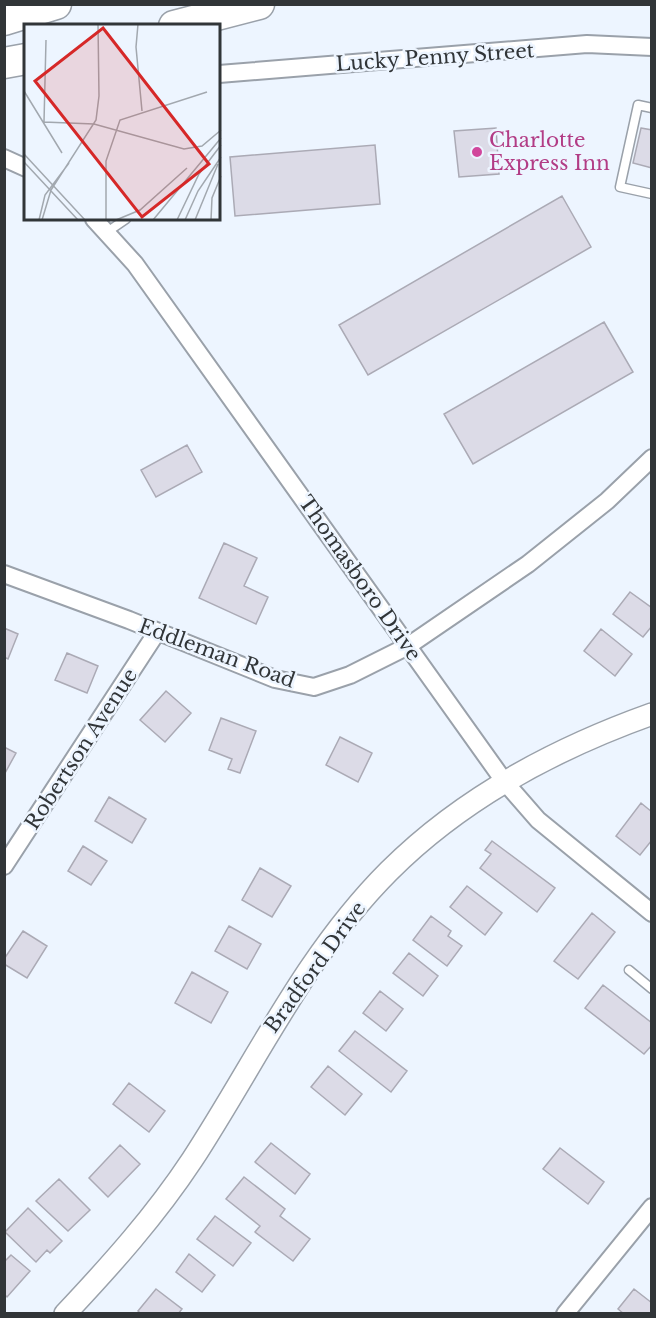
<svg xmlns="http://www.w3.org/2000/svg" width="656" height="1318" font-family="'Libre Baskerville',serif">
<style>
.building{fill:#dcdbe7;stroke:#abaab5;stroke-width:1.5}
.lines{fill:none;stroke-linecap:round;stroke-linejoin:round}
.service-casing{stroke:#9aa1aa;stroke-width:11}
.minor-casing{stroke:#9aa1aa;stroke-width:20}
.tertiary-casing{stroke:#9aa1aa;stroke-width:24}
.motorway-casing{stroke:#9aa1aa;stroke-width:33}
.path{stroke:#878d93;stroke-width:4;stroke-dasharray:6 3;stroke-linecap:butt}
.service{stroke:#fff;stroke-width:8}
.minor{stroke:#fff;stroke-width:16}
.tertiary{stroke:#fff;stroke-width:21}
.motorway{stroke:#fff;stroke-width:30}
.hotel-dot{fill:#d1479c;stroke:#edf5ff;stroke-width:2}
.labels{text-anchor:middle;stroke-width:5;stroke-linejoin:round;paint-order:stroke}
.street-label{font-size:20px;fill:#313538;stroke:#edf5ff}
.hotel-label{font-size:20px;fill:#b23c85;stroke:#edf5ff;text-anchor:start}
.inset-road{fill:none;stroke:#a2a8af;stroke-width:1.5}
.view{fill:#d62828;fill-opacity:0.15;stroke:#d62828;stroke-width:3}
.inset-edge{fill:none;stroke:#313538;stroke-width:3}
</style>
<rect width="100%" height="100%" fill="#edf5ff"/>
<path class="building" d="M496,128L499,174L459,177L454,131Z
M641,128L652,130V168L633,163Z
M375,145L380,204L235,216L230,157Z
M562,196L591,247L368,375L339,325Z
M604,322L633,372L473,464L444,414Z
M187,445L202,472L156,497L141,470Z
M224,543L257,558L244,586L268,597L256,624L199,598Z
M630,592L652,608V626L643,637L613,614Z
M4,628L18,634L8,659L4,657Z
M601,629L632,654L615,676L584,651Z
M67,653L98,666L87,693L55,680Z
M166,691L191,713L165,742L140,720Z
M221,718L256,731L240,773L228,769L232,759L209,750Z
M340,737L372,753L358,782L326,765Z
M4,747L16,753L4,775Z
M109,797L146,819L132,843L95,821Z
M641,803L652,812V840L640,855L616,836Z
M492,841L555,888L537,912L480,868L491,854L485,850Z
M83,846L107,861L91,885L68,871Z
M260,868L291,886L272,917L242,900Z
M467,886L502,913L485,935L450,907Z
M592,913L615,932L578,979L554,961Z
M431,916L451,931L448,936L462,946L447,966L413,940Z
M229,926L261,944L247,969L215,951Z
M23,931L47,946L27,978L4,964V959Z
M409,953L438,976L423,996L393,973Z
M192,972L228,992L211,1023L175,1003Z
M603,985L652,1023V1045L644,1054L585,1008Z
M380,991L403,1009L386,1031L363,1013Z
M355,1031L407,1071L391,1092L339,1051Z
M328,1066L362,1094L345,1115L311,1087Z
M129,1083L165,1111L149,1132L113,1104Z
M271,1143L310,1174L295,1194L255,1162Z
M120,1145L140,1164L108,1197L89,1178Z
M560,1148L604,1182L588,1204L543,1169Z
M244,1177L285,1209L280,1216L310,1239L293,1261L255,1232L260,1226L226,1199Z
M59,1179L90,1210L68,1231L36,1201Z
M28,1208L62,1241L50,1253L47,1250L36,1262L5,1232Z
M215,1216L251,1243L233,1266L197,1239Z
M189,1254L215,1275L202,1292L176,1272Z
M11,1255L30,1271L7,1297L4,1294V1262Z
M156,1289L182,1309L178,1314H141L138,1311Z
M634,1289L652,1303V1314H624L618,1309Z"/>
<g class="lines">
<defs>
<path id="service" d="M652,108L638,105L620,187L652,194
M107,232L126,219
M629,970L652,989"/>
<path id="minor" d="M219,74L587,44L652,47
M4,158L26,168
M94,219L135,264L504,781L538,820L652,913
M4,574L129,620L275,679L314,687L350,675L408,646L528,564L607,501L652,458
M4,866L157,632
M565,1314L652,1207"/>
<path id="tertiary" d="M65,1314C111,1265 155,1216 192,1160C256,1062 305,955 389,871C462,798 554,749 652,714"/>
<path id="motorway" d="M4,20L56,4
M174,26L259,4
M4,63L26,59"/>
</defs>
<use href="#service" class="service-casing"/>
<use href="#minor" class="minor-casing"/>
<use href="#tertiary" class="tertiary-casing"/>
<use href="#motorway" class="motorway-casing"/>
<path class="path" d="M650,225H652"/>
<use href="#service" class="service"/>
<use href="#minor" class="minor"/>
<use href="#tertiary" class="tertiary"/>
<use href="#motorway" class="motorway"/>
</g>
<circle class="hotel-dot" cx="477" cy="152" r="6"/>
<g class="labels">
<g class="street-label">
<text transform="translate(435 57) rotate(-4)" y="7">Lucky Penny Street</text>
<text transform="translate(360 578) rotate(55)" y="7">Thomasboro Drive</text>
<text transform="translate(217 653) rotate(20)" y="7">Eddleman Road</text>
<text transform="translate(81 749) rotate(-57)" y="7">Robertson Avenue</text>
<text transform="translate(315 967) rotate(-54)" y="7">Bradford Drive</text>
</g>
<g class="hotel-label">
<text x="489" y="147">Charlotte<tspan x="489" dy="23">Express Inn</tspan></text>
</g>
</g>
<g transform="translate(24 24)">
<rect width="196" height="196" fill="#edf5ff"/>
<path class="inset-road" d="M114,0L112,23L118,87M22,16L20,98L70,100L160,125L178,122L197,106M0,67L38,129M0,130L61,196M0,138L54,196M15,196L21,171L45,139M18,196L27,166L72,96L75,72L74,0M82,196V137L96,96L183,68M92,196L116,186L163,144M129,196L197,114M153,196L175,150L197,121M161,196L174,167L197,133M171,196L194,140M187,196L188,174L197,152"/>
<path class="view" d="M79,4L185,140L118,193L11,57Z"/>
<rect width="196" height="196" class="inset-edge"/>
</g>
<rect width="656" height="1318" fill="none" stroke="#313538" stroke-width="12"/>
</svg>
